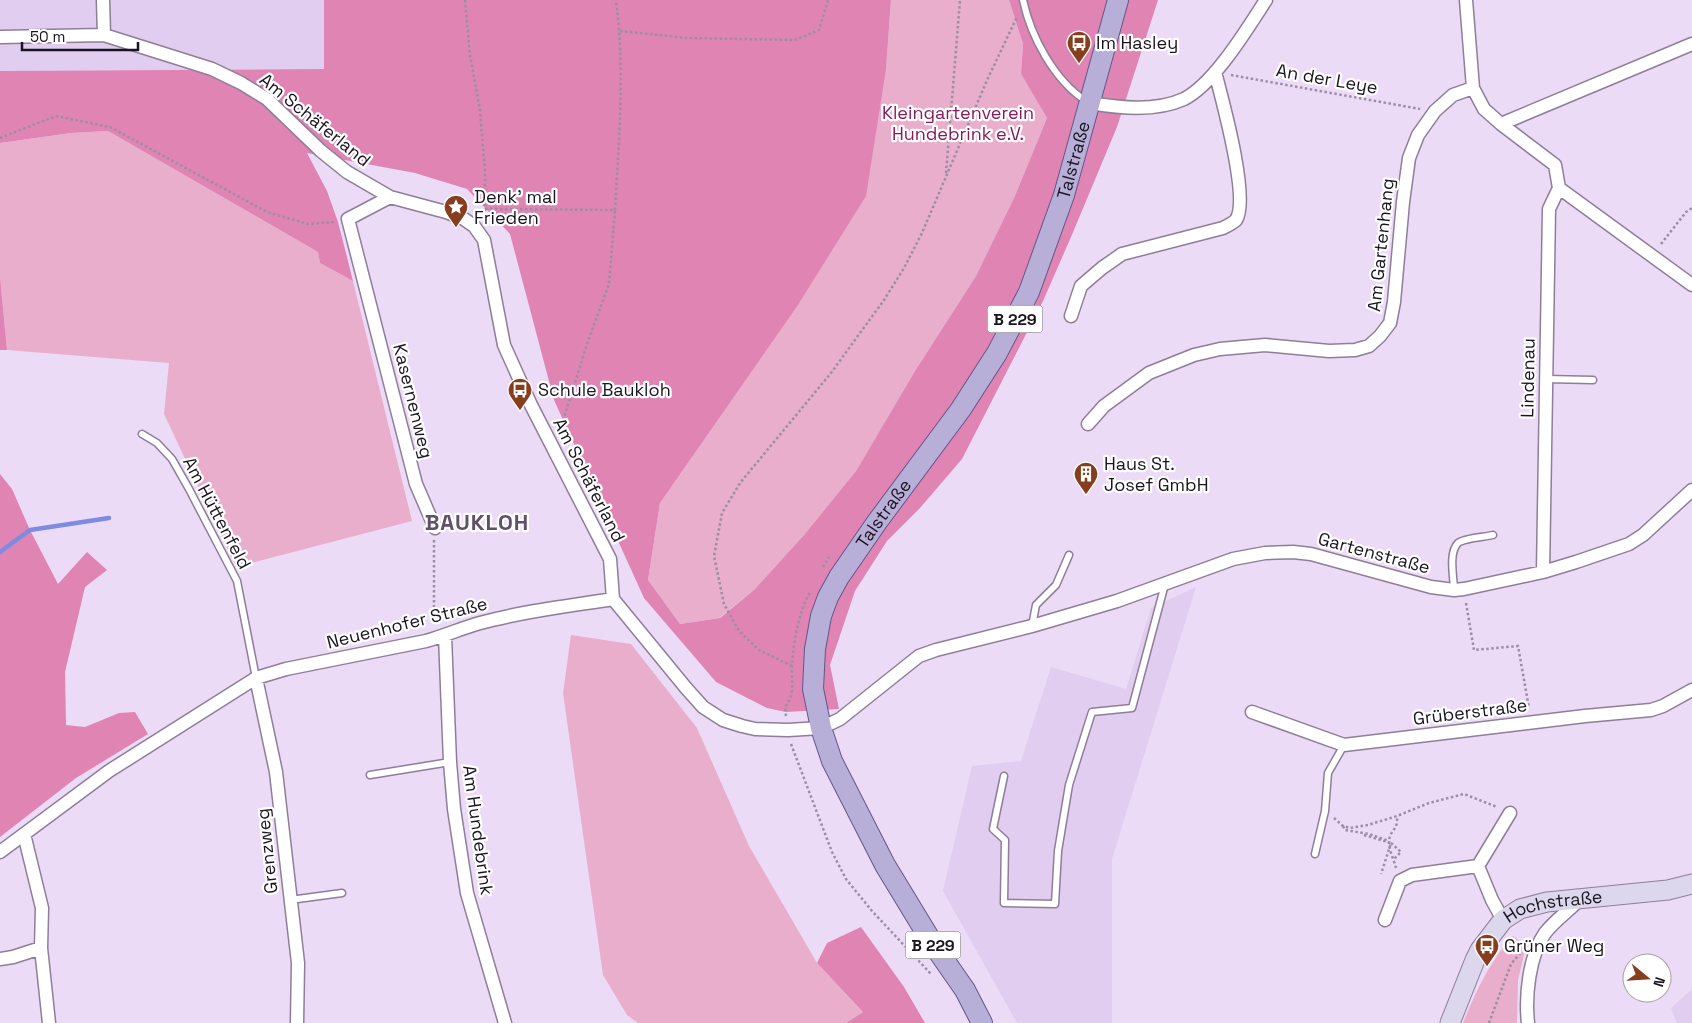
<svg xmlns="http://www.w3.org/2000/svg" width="1692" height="1023" font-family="'Space Grotesk',sans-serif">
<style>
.built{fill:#e1cdf0}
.green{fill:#e9aecb}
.forest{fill:#e084b4}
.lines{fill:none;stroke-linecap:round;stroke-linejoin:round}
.stream{stroke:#7d8ce0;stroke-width:4.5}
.lane-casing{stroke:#8e7e98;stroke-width:9}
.street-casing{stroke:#8e7e98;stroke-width:15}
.secondary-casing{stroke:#8e7e98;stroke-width:21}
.primary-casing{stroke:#625687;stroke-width:22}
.path{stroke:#9a8ea3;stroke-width:2.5;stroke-dasharray:2.5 2.5;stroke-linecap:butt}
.lane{stroke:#fff;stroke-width:6}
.street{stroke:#fff;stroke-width:12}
.secondary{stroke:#dcd7ec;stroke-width:19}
.primary{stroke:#b8afd9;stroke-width:20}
.path-bridge{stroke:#9a8ea3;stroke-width:2.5;stroke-dasharray:2.5 2.5;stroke-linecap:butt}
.labels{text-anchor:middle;stroke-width:4.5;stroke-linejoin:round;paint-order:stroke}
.shield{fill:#fff;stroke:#5f5a62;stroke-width:1}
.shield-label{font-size:16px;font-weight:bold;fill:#1a141e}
.poi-label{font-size:18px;fill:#1a141e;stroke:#fff;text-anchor:start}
.street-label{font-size:18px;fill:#1a141e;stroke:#fff}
.park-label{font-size:18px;fill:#861a5d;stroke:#fff}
.district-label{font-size:22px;font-weight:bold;letter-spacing:1px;fill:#605169;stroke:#fff}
</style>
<rect width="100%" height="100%" fill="#ecdbf7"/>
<path class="built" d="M0,0H324V69L0,71Z
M1196,587L1112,859V1023H1017L943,891L972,766L1021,761L1051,667L1126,689L1151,608Z
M1692,989V1023H1677L1671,1008Z"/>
<path class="green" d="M891,0H1009L1023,44L1021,74L1047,118L1014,198L976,276L915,371L856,471L804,535L754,590L719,618L680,624L648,580L660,503L796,308L886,69Z
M108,131L318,252L320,263L353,281L412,521L236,567L164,414L169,363L7,350L0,276V143L71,133Z
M571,635L631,644L697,728L749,846L817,963L863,1012L846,1023H638L627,1015L603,975L563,693Z
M1513,936L1526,946L1518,980L1517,1023H1463C1476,991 1490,961 1513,936Z"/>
<path class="forest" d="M324,0H891L886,69L866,196L796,308L660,503L648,580L680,624L720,618L754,590L804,535L856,471L915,371L976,276L1014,198L1047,118L1021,74L1023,44L1009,0H1158L1117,127L1071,237L1043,301L962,459L920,508L887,541L855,591L830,665L839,709L786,712L767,708L716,682L644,598L554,400L510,234L467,189L415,173L307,153L327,191L338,222L353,281L320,263L318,252L108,131L71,133L0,143V71L324,69Z
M0,276L7,350H0Z
M0,474L12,489L30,530L58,584L87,552L107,570L85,587L65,672L66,725L85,727L119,713L135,712L148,734L76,778L0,837Z
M861,927L904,987L925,1023H846L863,1012L817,963L827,943Z"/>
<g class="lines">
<path class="stream" d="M0,552L30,530L109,518"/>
<defs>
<path id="lane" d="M1023,0C1031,37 1054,80 1086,101
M1545,379L1593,380
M142,434L157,443L172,459L189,489L237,581L256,678
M1454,590C1454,578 1448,553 1458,543C1464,538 1485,537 1493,535
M1032,626L1036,605L1056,585L1069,555
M370,775L450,762
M1004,776L993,829L1005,840L1004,903L1055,904L1058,851L1069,785L1092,712L1132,708L1165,584
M1315,854L1325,811L1328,773L1344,745
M290,900L342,893"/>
<path id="street" d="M103,0L104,35
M1466,0L1473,88L1484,109L1501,124L1555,165L1559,188L1692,285
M0,37L104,35L212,69L241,83L267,99L321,151L347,172L390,197L446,212L464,219L474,226L484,240L504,345L531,405L610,559L613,599
M1090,103C1120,108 1155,112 1184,99C1214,84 1247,29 1266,0
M1501,124L1692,44
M390,197L348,219L416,484L435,528
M1071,316L1081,286L1102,268L1122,254L1223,228C1227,226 1233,223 1236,220C1250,199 1222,99 1215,72
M1088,424L1104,406L1149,373L1194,355L1220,349L1265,345L1329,351L1355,350L1369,346L1380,336L1390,323L1394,302L1403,202L1409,158L1418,135L1435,111L1453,95L1473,88
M1543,572L1549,209L1559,188
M613,599L686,688L703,707L723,720L742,726L755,729L788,730L821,728L840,719L919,656L936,650L1032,626L1117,601L1233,559L1265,553L1293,552L1311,554L1431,587L1454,590L1464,589L1543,572L1576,562L1629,544L1643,535L1692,490
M445,636L450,762L454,809L467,893L505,1023
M256,678L276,772L298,963L297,1023
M1252,712L1344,745L1585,716L1651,710L1663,706L1692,690
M24,834L42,908L41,948L49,1023
M0,852L109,771L256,678L286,669L426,641C444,636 462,628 480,623C524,611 569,606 613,599
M1385,920L1400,881L1412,875L1478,866
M1503,920L1492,900L1478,866L1510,813
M0,959L13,957L41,948
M1528,1023C1525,996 1529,956 1545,933C1555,920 1570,910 1581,898"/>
<g id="secondary">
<path id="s1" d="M1450,1023L1475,960L1480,950L1503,920L1520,909L1547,902L1668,890L1692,884"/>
</g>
<g id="primary">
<path id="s2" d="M982,1023L965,990L933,944L885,865L832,761L821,728L813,689L815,649L821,616L828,597L839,577L877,522L961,409L997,353L1029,292L1064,195L1118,0"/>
</g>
</defs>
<use href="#lane" class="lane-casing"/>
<use href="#street" class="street-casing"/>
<use href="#secondary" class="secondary-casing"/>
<use href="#primary" class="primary-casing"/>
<path class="path" d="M465,0L470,55L480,110L485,172V216
M620,31L688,38L795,40L819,30L828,0
M1231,75L1420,109
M0,138L56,116L110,127L267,212L308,224L335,222
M946,173L960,0
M485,209L615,210C619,140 625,69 616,0
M1661,244L1686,212L1692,208
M560,430L588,341L609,284L615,210
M434,540V608L443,622
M823,567L829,557
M1466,603L1474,650L1518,646L1529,708
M792,666L759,650L739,631L724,604L714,556L722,513L740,483L831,373L884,300L904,268L922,233L988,78L1017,17
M786,716L785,707C796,693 791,681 792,665C794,640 798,614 810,592
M791,744L832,852L846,879L872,911L931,974
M1334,818L1343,826L1350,828L1368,825L1397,816L1429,803L1464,794L1497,807
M1343,826L1345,830L1369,834L1389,841
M1391,843L1401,852L1394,859
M1396,868C1394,860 1388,848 1389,840C1391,829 1398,830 1397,817
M1489,1023L1511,964L1521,952"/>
<use href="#lane" class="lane"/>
<use href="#street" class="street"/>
<use href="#secondary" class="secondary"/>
<use href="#primary" class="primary"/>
<path class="path-bridge" d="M1364,835L1391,843L1381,874"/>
</g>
<defs>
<symbol id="bus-pin" viewBox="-11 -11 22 30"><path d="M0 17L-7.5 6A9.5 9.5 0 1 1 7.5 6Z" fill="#863e1e" stroke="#fff"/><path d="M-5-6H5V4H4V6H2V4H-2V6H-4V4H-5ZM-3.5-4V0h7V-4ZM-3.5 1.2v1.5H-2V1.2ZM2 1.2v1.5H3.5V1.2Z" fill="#fff"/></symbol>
<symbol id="sight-pin" viewBox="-11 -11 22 30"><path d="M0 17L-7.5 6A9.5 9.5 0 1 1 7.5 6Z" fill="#863e1e" stroke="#fff"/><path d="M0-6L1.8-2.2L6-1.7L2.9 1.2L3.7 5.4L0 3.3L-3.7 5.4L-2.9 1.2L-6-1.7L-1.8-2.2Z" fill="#fff"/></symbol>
<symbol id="building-pin" viewBox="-11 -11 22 30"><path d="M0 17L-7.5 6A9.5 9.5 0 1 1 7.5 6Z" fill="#863e1e" stroke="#fff"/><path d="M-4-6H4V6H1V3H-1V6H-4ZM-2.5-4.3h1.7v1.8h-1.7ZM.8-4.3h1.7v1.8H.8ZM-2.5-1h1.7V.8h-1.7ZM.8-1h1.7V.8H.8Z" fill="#fff"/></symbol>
</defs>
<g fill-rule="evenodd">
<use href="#bus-pin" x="1065" y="29" width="28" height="38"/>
<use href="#sight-pin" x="442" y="193" width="28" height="38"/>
<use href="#bus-pin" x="506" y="376" width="28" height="38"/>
<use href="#building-pin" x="1072" y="460" width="28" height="38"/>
<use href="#bus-pin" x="1473" y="932" width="28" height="38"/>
</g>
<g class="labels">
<g class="shield">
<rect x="987.5" y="305.5" width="55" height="27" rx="4"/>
<rect x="905.5" y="931.5" width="55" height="27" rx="4"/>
</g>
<g class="shield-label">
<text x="1015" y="325">B 229</text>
<text x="933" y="951">B 229</text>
</g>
<g class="poi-label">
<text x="1096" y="49">Im Hasley</text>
<text x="474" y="203">Denk' mal<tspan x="474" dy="21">Frieden</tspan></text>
<text x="538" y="396">Schule Baukloh</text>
<text x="1104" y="470">Haus St.<tspan x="1104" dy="21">Josef GmbH</tspan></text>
<text x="1504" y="952">Grüner Weg</text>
</g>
<g class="street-label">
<text transform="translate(1327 79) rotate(10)" y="6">An der Leye</text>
<text transform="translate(315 120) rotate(39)" y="6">Am Schäferland</text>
<text dy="6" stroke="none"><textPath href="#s2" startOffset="976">Talstraße</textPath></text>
<text transform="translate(1381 245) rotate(-84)" y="6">Am Gartenhang</text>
<text transform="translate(1528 378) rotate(-89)" y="6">Lindenau</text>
<text transform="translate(413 401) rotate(76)" y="6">Kasernenweg</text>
<text transform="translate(589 480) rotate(63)" y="6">Am Schäferland</text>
<text transform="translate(217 513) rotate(62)" y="6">Am Hüttenfeld</text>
<text dy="6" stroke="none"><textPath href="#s2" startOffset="571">Talstraße</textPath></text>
<text transform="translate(1374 553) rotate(15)" y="6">Gartenstraße</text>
<text transform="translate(407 623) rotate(-14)" y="6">Neuenhofer Straße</text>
<text transform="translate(1470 712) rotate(-7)" y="6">Grüberstraße</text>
<text transform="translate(478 830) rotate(82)" y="6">Am Hundebrink</text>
<text transform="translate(267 851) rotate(-96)" y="6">Grenzweg</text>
<text dy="6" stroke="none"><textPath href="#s1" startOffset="170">Hochstraße</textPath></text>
</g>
<g class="park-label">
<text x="958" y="119">Kleingartenverein<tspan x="958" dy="21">Hundebrink e.V.</tspan></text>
</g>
<g class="district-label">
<text x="477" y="530">BAUKLOH</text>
</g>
</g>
<g transform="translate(1647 978) rotate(108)"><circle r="24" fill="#ffffff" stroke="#a3a1a5"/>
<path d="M0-4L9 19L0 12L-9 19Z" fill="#863e1e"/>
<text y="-8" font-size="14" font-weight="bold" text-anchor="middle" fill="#1a141e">N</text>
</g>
<path d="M22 42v8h116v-8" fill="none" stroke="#1a141e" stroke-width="2.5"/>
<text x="30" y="42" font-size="15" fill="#1a141e" stroke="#ffffff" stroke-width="4" paint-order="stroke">50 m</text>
</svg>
